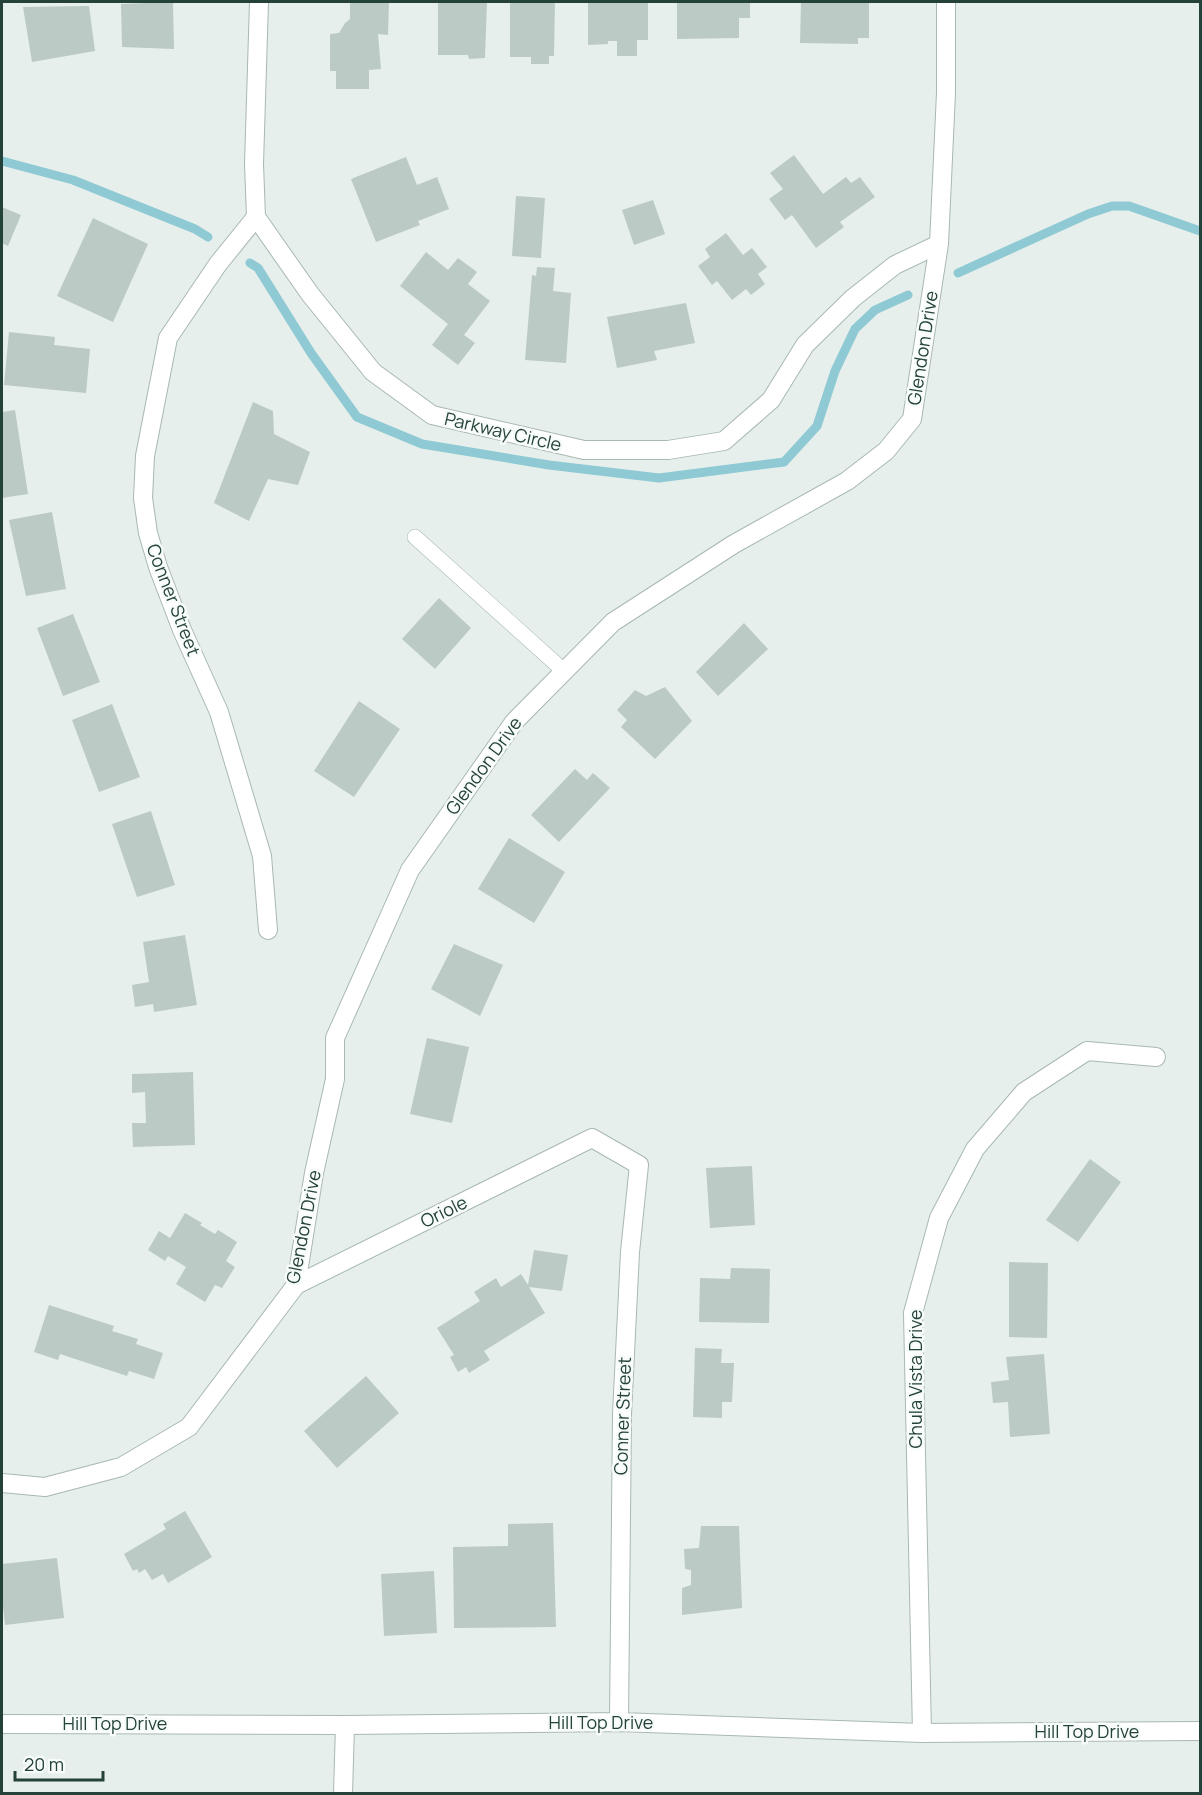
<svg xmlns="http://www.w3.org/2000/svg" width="1202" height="1795" font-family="Manrope,sans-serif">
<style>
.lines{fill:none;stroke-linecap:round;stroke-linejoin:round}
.stream{stroke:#8ec9d4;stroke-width:9}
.building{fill:#bbcac4}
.service-casing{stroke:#a8b8b2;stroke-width:16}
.minor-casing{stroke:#a8b8b2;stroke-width:20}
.service{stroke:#fff;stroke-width:15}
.minor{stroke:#fff;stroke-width:18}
.labels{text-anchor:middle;stroke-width:5;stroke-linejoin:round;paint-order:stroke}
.street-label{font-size:18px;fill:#24423a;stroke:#f7fbf9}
</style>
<rect width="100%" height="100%" fill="#e6efeb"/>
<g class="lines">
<path class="stream" d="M2,161L73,180L195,229L208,237
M250,263L258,268L311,353L357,417L422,444L549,465L659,478L784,462L817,426L835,371L855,329L875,310L908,295
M958,273L1088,214L1112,206H1129L1200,231"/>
</g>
<path class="building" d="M173,2L174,49L122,47L121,4Z
M350,2H389L388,35L378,34L381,69L369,70V89H336V71H330V34L339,33L345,23L350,19Z
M438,2H487L485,58L469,59L468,55H438Z
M510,2H555L554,56H549V64H531V57H510Z
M588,2H648V40H637V56H617V41H608V44L588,45Z
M677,2H750V18H739V38L677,39Z
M801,2H869V38H858V44L800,43Z
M89,6L95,51L32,62L23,7Z
M794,155L823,194L846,177L851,183L860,177L875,197L840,222L844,227L816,248L792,215L785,220L769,199L783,189L770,173Z
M406,157L417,185L437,177L449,209L418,221L420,225L376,242L351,179Z
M516,196L545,198L541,258L512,256Z
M653,200L665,234L634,245L622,210Z
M2,207L21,215L8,246L2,243Z
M93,218L148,244L113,322L57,296Z
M726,233L743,255L752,248L767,267L758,274L765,284L751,295L746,289L732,300L717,281L712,285L698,266L710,257L705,249Z
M426,252L448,270L458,258L477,272L468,284L490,301L464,335L475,343L458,365L432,345L448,324L400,286Z
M537,267L555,268L553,291L571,293L566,363L525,360L532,275L536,276Z
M686,303L695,343L654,351L657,360L617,368L607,317Z
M9,332L55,337L54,345L90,349L86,393L4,385Z
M253,402L273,411L274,434L310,452L298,485L268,479L249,521L214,503Z
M15,410L28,494L2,498V412Z
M52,512L66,589L26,596L9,520Z
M439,598L471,628L435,669L402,639Z
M73,614L100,682L63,696L37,628Z
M744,623L768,649L718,696L696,672Z
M665,687L692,721L655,759L621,727L627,720L617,710L635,690L646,696Z
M359,701L400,729L354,797L314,771Z
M112,704L140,777L99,792L72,720Z
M575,769L587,780L593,773L610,788L559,842L531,815Z
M151,811L175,885L137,897L112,824Z
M509,838L565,872L534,923L478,889Z
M185,935L197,1005L154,1012L153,1004L135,1007L132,985L149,982L143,942Z
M454,944L503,965L480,1016L431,989Z
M427,1038L469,1047L452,1123L410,1114Z
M193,1072L195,1145L133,1147L132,1123H146L145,1092L132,1093V1074Z
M1090,1159L1121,1182L1078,1242L1046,1220Z
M752,1166L755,1225L710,1228L706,1168Z
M185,1213L202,1223L200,1225L215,1234L218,1230L237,1242L226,1261L235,1267L222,1288L215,1285L205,1302L176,1284L186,1267L168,1256L165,1261L148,1250L159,1231L170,1238Z
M534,1250L568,1255L562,1291L529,1287L545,1313L484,1351L490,1360L469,1373L466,1367L458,1372L450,1357L454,1355L437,1328L480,1301L474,1292L496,1278L501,1287L521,1274L528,1285Z
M1009,1262L1048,1263L1047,1338L1009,1337Z
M731,1268L770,1269L769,1323L699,1322L700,1278L730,1279Z
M49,1305L114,1326L112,1331L138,1339L136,1344L163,1353L154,1379L129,1371L127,1376L60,1354L58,1360L34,1352Z
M695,1348L722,1349L721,1363H734L732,1402H722V1418L693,1417Z
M1044,1354L1050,1434L1010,1437L1008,1402L993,1403L991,1382L1009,1380L1006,1357Z
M366,1376L399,1413L337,1468L304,1431Z
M185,1511L212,1557L168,1583L163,1574L152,1580L145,1569L139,1573L137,1569L133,1571L124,1554L166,1529L163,1524Z
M553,1523L556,1627L454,1628L453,1547L508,1546V1524Z
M701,1526H739L742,1608L682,1615V1588L691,1585V1570L685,1569L684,1549L699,1548Z
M57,1558L64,1618L5,1625L2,1596V1564Z
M434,1571L437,1633L384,1636L381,1574Z"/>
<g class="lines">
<defs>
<path id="service" d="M415,537L564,671"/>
<path id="minor" d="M259,2L254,164L256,217L310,294L373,372L432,415L584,450H668L724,441L771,400L805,345L853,298L895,265L939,244
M256,217L218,264L168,338L145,456L143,498L148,533L158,567L182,630L219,712L262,856L268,930
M296,1285L592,1138L639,1165L630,1252L622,1414L619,1722
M2,1483L45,1487L121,1467L189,1427L296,1285L314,1173L335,1079V1038L410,870L514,722L613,622L734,544L847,481L886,451L912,419L939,244L946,93V2
M2,1724L345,1725L619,1722L922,1733L1200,1731
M922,1733L913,1313L939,1218L975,1149L1024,1092L1087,1051L1156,1057
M343,1794L345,1725"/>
</defs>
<use href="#service" class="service-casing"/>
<use href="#minor" class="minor-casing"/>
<use href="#service" class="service"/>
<use href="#minor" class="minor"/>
</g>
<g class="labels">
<g class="street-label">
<text transform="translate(923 348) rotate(-81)" y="6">Glendon Drive</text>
<text transform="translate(503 432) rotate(13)" y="6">Parkway Circle</text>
<text transform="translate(173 600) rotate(69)" y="6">Conner Street</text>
<text transform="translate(484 766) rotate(-54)" y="6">Glendon Drive</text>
<text transform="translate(444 1212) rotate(-26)" y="6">Oriole</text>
<text transform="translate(304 1227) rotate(-79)" y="6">Glendon Drive</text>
<text transform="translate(916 1379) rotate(-90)" y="6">Chula Vista Drive</text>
<text transform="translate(623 1416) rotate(-88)" y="6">Conner Street</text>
<text x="601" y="1729">Hill Top Drive</text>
<text x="115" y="1730">Hill Top Drive</text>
<text x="1087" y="1738">Hill Top Drive</text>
</g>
</g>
<rect width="1202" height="1795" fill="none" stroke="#24423a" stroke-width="6"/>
<path d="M15 1771v9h88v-9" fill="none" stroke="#24423a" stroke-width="3"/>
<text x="24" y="1771" font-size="18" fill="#24423a" stroke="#f7fbf9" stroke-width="4.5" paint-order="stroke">20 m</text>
</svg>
